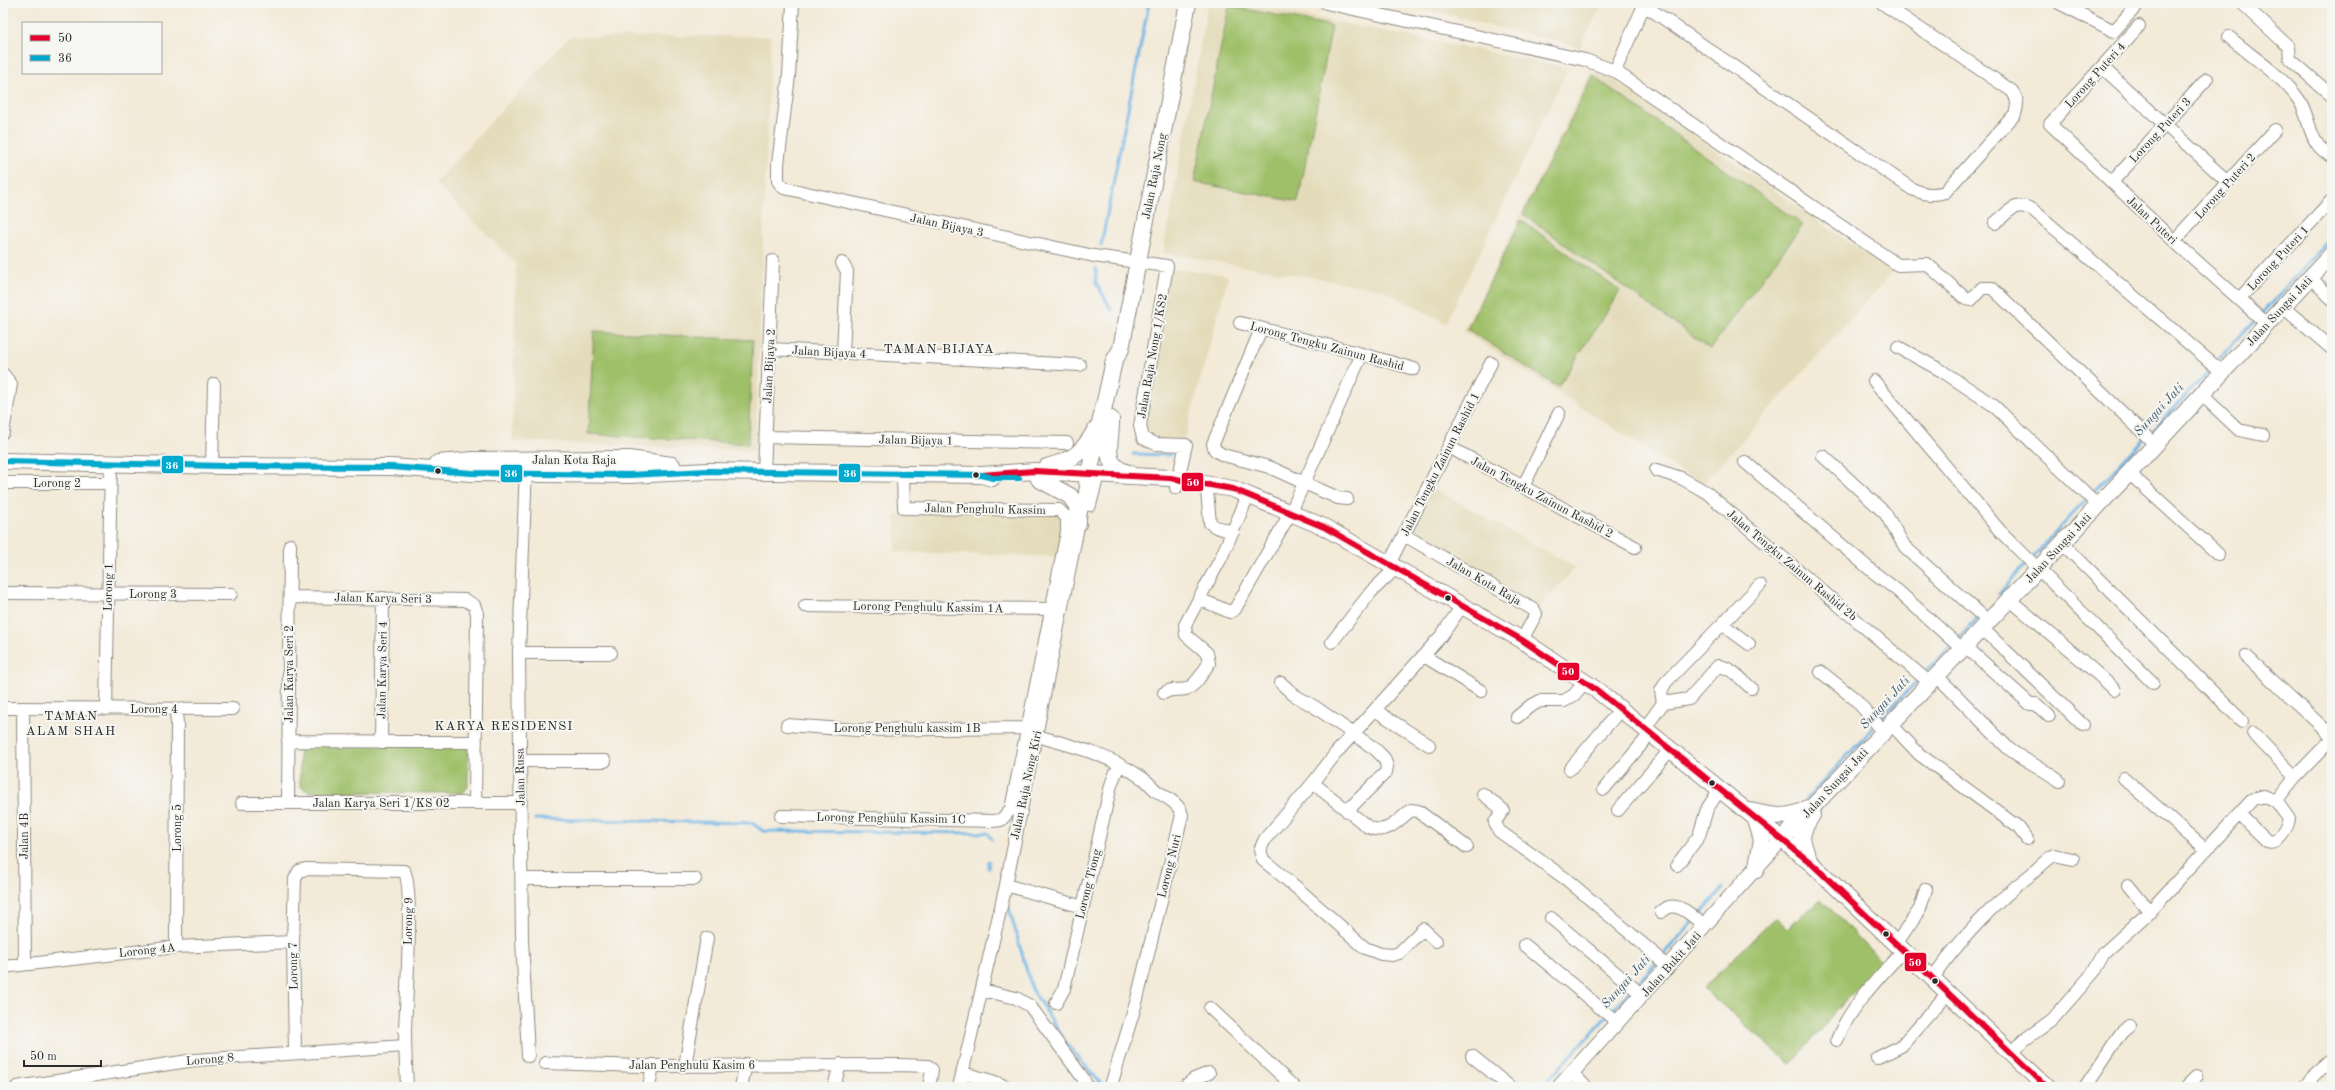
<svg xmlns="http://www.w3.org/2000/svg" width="2335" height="1090" font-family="'Old Standard TT',serif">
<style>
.built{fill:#e4dbba}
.green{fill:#9fc068;stroke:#65764a}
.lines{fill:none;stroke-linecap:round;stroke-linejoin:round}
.stream{stroke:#6db5e4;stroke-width:3}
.minor-casing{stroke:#8f8a82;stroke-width:14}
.tertiary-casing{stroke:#8f8a82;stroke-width:16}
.secondary-casing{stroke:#8f8a82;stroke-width:18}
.minor{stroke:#fff;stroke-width:12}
.tertiary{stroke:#fff;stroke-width:14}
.secondary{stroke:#fff;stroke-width:16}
.bus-1-casing{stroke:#f6f6f2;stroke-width:9}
.bus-2-casing{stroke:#f6f6f2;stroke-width:9}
.bus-1{stroke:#e4002b;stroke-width:6}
.bus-2{stroke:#00a9ce;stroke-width:6}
.bus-dot{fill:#2b2b2b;stroke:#f6f6f2;stroke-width:1.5}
.labels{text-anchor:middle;stroke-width:4;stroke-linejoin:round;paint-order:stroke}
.street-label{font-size:12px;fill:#2b2b2b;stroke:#f6f6f2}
.neighbourhood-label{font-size:13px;letter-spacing:1px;fill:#2b2b2b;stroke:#f6f6f2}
.water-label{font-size:13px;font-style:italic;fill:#425b6c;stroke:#f6f6f2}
.line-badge{stroke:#f6f6f2;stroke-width:1.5}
.badge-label{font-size:11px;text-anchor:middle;font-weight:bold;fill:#fff}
</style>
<rect width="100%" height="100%" fill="#f6f6f2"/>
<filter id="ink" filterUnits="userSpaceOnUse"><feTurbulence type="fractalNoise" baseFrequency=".025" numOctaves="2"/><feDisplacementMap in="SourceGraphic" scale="8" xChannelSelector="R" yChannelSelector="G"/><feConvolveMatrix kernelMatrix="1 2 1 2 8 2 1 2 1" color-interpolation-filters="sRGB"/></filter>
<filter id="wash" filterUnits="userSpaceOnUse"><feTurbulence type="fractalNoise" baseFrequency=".012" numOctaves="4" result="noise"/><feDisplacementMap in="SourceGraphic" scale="16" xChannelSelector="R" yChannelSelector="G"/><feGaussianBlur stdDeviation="0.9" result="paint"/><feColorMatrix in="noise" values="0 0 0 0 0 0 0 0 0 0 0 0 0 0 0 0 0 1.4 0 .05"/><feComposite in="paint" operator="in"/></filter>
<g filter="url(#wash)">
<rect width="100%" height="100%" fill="#f3ead8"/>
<path class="built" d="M1208,3H1242L1568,68L1446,323L1381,289L1163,253Z
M1397,3H1603L1580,47Z
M771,36L755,451L512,441L516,264L435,183L569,37Z
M1591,72L1612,79L1893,272L1702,485L1463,331Z
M1170,269L1222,274L1228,277L1184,440H1157L1144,427Z
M1431,487L1575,567L1539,609L1409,534Z
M903,512L1057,513L1063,519L1059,557L895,552L896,516Z"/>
<path class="green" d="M1229,6L1332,26L1298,202L1194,182Z
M1593,76L1803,225L1710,349L1523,214Z
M1521,220L1620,291L1558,387L1467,329Z
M594,331L753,340L748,444L588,434Z
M299,743L468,745V787L462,793L309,792L300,786Z
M1821,899L1881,961L1790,1064L1703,988L1776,917L1787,928Z"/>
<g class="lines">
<path class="stream" d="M1101,245L1149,3
M1096,268V282L1112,311
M2261,314L2332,237
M2216,362L2257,318
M2149,434L2213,367
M1133,454L1171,455
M2091,494L2145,438
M2031,559L2087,499
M1999,594L2027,563
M1956,641L1977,619
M1924,674L1952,645
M1878,721L1920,678
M1806,800L1875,726
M535,819L752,823L763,831L988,833L992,839
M988,868L989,861
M1009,908L1032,989L1068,1046L1104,1087
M1698,916L1723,888
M1662,956L1694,920
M1635,986L1657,962
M1611,1012L1631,990
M1542,1087L1607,1016"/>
</g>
</g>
<g filter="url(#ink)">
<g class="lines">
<defs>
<path id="minor" d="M793,3L789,76L778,164V181L784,188L1094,256L1167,266L1140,426L1143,438L1156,444L1186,445L1176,488
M1326,3L1585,60L1615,71L1898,265L1927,264L1966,299L1971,300L1982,288H1992L2156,445
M2059,3L2114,31L2139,3
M2242,3L2289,47L2290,59L2332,96
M1644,5L1912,189C1924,194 1932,196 1945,192L2015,114C2018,105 2018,99 2012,91L1882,3
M2139,26L2050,124L2174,241L2267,324
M2229,37C2252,57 2282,75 2299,100C2309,115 2308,132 2318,145C2321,150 2327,153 2332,157
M2102,67L2228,182
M1615,71L1645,3
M2112,182L2207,79
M1995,223C2009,212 2015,200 2033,210L2222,372
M2174,241L2275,130
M842,263L847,271L843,353
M2310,277L2332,299
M2240,298L2332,200
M2283,307L2332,349
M1240,323L1362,354L1414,369
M1261,329L1213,444L1215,450L1223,455L1269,467L1338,498L1347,499
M1898,347L1942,371L1993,405L2098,505
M770,349L1080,365
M3,374L11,384L3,432
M1874,381L2000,531L2153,683
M2201,394L2239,430L2263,435
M766,437L1067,443
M1449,447L1635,547
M1823,456L1885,513L1905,547L1988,621
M1745,462L1872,571L1898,591L1962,649
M212,466L214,384
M526,466L519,653L522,939L528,1056
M1656,470L1681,478L1706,492L1930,683
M764,472L773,261
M2129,473L2218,554
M3,483H110
M1523,487L1559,413
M1207,491L1210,523L1216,527L1233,532
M1090,505L1096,482
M1404,535L1534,610L1536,614L1522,640
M2062,543L2242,721
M1389,564L1491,363
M3,593L231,594
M290,597L465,600L474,605L477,613L475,803
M1199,599L1230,612L1235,609L1291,512L1362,354
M2009,599C2045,630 2081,658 2115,690
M805,606L1052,609
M1722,624L1749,644
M1982,628L2083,725
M1332,642L1371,592L1396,568
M1965,646L2030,704H2036L2049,716
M519,653H611
M1424,656L1481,691
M2246,656L2332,736
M1821,672L1855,699L1884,732
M1937,676L2009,749C2025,761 2043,768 2059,781
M1281,683L1294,695L1315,707L1375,749L1384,758L1387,766L1386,772L1347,811
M1164,693C1172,688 1177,691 1186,689C1196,686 1203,672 1209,663L1207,653L1186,635L1185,625L1221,558L1248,496
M1663,703L1661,691L1666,682L1760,585
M3,708L233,709
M23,708L25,963
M106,709L111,464
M1375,710L1429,745
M1517,717L1529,707L1540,701H1564L1574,695L1585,682
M1891,724L1919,754L2018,827L2027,839
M787,725L857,730L1028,728
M1645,728L1663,703L1689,699L1718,666C1731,667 1741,679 1751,688
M2253,733L2295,777
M1037,736C1074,746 1109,755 1142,778C1148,781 1152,788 1158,792C1167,798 1179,803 1182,815L1136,1003L1112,1082
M288,741L476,742
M381,742L383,598
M520,761H605
M1570,769L1621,709
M2124,778L2206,850
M1313,783L1368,827C1387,835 1396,822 1411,810L1418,811L1467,847
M1604,789L1651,733
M1483,794L1503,810L1495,822L1499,831L1566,879L1657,956L1667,969
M242,803H520
M288,803L290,545
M1618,810L1671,749
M2240,815L2267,841C2279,845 2287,829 2289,819L2276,801
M781,816L992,821L1001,820L1011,809L1067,532V518L1059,510L904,508L903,475
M1677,865L1699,836L1707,809L1720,789
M522,879H695
M1006,885L1083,907
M2128,885L2150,912
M1661,912C1663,911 1666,908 1669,907C1681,904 1697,919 1704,927
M1551,918L1642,995
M1436,941L1423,929L1399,953L1392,955L1381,954L1365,948L1297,888L1263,860L1260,850L1265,839L1313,783L1336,753L1441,636L1462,606
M1896,944L1920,909L1926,889
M1525,945L1617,1022
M176,947L177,724L176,710
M3,967L176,947L293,942
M1932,979C1956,944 1995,902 2029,876C2038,869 2044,861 2054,855L2073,859
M982,990L1016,998L1030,1006L1083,1078L1087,1087
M1056,1003L1064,989L1111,785L1119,764
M1210,1008L1294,1087
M1837,1040C1849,1008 1880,976 1903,951
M295,1052L293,942L295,879L299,871L306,869L404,871C414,885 406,1004 405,1029C405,1048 406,1068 407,1087
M2012,1054L2024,1040L2052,1020L2093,973L2104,953L2146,915L2253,799L2264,796L2276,801L2295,777L2332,739
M1472,1056L1510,1087
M1877,1058L1901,1046L1948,993
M545,1063L641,1066L900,1065L928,1066L932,1070L929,1087
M685,1066L707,938
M963,1073L992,1081L1007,1087
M1572,1073L1586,1087
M17,1087L195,1060L405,1046
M649,1087L653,1065
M741,1087L746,1064
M834,1087L840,1064
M959,1087L1006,885L1087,482
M1184,1087L1194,1079L1209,1073
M2085,1087L2121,1033L2129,1026
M2186,1087L2197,1076
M2306,1087L2313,1076L2332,1059"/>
<path id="tertiary" d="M1559,1087L1782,839"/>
<path id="secondary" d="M1111,419C1112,443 1099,465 1129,473
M3,461L224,466L391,467L472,473L629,475L708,471L982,475L992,478
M438,463L473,460L629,459L672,465
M1047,467C1074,459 1082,454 1096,429
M982,475L1034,471L1170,478L1233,489L1324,527L1522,640L1598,691L1811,863L2047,1087
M1039,479L1070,496L1077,506L1078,524
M1087,482L1114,361L1121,349L1188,3
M1750,811C1771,816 1789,820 1808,808
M1755,817L1762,840L1756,870
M1782,839L2129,473L2332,254
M1809,860C1801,839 1798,836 1812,815"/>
</defs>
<use href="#minor" class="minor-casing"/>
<use href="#tertiary" class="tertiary-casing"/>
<use href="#secondary" class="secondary-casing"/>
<use href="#minor" class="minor"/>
<use href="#tertiary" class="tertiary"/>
<use href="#secondary" class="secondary"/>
<defs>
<path id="bus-1" d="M982,475L1034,471L1170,478L1233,489L1324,527L1522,640L1598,691L1811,863L2047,1087"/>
<path id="bus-2" d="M3,461L224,466L391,467L472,473L629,475L708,471L982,475L993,478H1019"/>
</defs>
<use href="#bus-1" class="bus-1-casing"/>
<use href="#bus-2" class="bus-2-casing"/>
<use href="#bus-1" class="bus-1"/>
<use href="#bus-2" class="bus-2"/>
</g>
</g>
<g class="bus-dot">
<circle cx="438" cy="471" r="3.5"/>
<circle cx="976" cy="475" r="3.5"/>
<circle cx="1448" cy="598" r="3.5"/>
<circle cx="1712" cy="783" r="3.5"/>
<circle cx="1886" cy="934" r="3.5"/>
<circle cx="1935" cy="981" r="3.5"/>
</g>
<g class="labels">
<g class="street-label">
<text transform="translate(2095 75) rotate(-48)" y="4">Lorong Puteri 4</text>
<text transform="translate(2160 130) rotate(-47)" y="4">Lorong Puteri 3</text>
<text transform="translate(1154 176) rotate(-79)" y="4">Jalan Raja Nong</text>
<text transform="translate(2225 186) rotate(-48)" y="4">Lorong Puteri 2</text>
<text transform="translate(2152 220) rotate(43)" y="4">Jalan Puteri</text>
<text transform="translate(947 225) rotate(12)" y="4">Jalan Bijaya 3</text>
<text transform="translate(2278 258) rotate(-47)" y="4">Lorong Puteri 1</text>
<text transform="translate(2279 311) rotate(-47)" y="4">Jalan Sungai Jati</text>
<text transform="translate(1327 346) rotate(15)" y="4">Lorong Tengku Zainun Rashid</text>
<text transform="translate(829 352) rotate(3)" y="4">Jalan Bijaya 4</text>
<text transform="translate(1152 356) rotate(-80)" y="4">Jalan Raja Nong 1/KS2</text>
<text transform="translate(769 366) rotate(-87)" y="4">Jalan Bijaya 2</text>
<text transform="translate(916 440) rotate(1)" y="4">Jalan Bijaya 1</text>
<text x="574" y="464">Jalan Kota Raja</text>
<text transform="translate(1440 464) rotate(-63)" y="4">Jalan Tengku Zainun Rashid 1</text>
<text x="57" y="487">Lorong 2</text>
<text transform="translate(1542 497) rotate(28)" y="4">Jalan Tengku Zainun Rashid 2</text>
<text transform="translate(985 509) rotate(1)" y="4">Jalan Penghulu Kassim</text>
<text transform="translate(2058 548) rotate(-47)" y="4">Jalan Sungai Jati</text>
<text transform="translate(1792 565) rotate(40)" y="4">Jalan Tengku Zainun Rashid 2b</text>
<text transform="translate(1484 581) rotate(30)" y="4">Jalan Kota Raja</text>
<text transform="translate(108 587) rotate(-89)" y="4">Lorong 1</text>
<text x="153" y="598">Lorong 3</text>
<text transform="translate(383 598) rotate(1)" y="4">Jalan Karya Seri 3</text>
<text transform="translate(928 607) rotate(1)" y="4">Lorong Penghulu Kassim 1A</text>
<text transform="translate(382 670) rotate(-89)" y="4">Jalan Karya Seri 4</text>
<text transform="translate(289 674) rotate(-90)" y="4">Jalan Karya Seri 2</text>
<text x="154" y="713">Lorong 4</text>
<text x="907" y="732">Lorong Penghulu kassim 1B</text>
<text transform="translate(520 777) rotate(-91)" y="4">Jalan Rusa</text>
<text transform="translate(1835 783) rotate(-47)" y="4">Jalan Sungai Jati</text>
<text transform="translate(1026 785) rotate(-78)" y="4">Jalan Raja Nong Kiri</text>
<text x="381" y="807">Jalan Karya Seri 1/KS 02</text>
<text transform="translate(891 818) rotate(1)" y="4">Lorong Penghulu Kassim 1C</text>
<text transform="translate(177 828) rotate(-90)" y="4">Lorong 5</text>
<text transform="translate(24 836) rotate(-90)" y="4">Jalan 4B</text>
<text transform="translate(1169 866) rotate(-76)" y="4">Lorong Nuri</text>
<text transform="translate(1088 884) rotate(-76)" y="4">Lorong Tiong</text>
<text transform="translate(408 921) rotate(-89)" y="4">Lorong 9</text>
<text transform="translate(147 950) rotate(-6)" y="4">Lorong 4A</text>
<text transform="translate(1671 964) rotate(-48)" y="4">Jalan Bukit Jati</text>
<text transform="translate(293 966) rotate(-91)" y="4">Lorong 7</text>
<text transform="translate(210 1059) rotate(-5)" y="4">Lorong 8</text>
<text x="692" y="1069">Jalan Penghulu Kasim 6</text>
</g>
<g class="neighbourhood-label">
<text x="939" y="353">TAMAN BIJAYA</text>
<text x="71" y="720">TAMAN<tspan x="71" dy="15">ALAM SHAH</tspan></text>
<text x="504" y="730">KARYA RESIDENSI</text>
</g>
<g class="water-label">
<text transform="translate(2158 409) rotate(-47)" y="5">Sungai Jati</text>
<text transform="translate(1884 702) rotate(-47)" y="5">Sungai Jati</text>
<text transform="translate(1625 981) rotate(-48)" y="5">Sungai Jati</text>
</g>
</g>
<g class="line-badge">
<rect x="161" y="455" width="23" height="19" rx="4" fill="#00a9ce"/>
<rect x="838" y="463" width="23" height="20" rx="4" fill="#00a9ce"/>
<rect x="500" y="464" width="23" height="19" rx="4" fill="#00a9ce"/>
<rect x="1181" y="472" width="23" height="20" rx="4" fill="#e4002b"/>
<rect x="1557" y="662" width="23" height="19" rx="4" fill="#e4002b"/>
<rect x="1904" y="952" width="23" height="20" rx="4" fill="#e4002b"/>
</g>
<g class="badge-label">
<text x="172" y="469">36</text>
<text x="850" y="477">36</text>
<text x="511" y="477">36</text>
<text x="1193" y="486">50</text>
<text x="1568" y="675">50</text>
<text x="1915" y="966">50</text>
</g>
<rect width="2335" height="1090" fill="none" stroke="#f6f6f2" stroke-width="16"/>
<rect x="22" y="22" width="140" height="52" fill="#f6f6f2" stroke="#a5a5a2"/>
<rect x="30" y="35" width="20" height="6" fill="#e4002b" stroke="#a5a5a2"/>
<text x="58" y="42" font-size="12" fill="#2b2b2b">50</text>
<rect x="30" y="55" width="20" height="6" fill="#00a9ce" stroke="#a5a5a2"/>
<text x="58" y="62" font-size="12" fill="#2b2b2b">36</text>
<path d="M24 1060v6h77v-6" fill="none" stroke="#2b2b2b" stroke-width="2"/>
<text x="30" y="1060" font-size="12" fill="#2b2b2b" stroke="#f6f6f2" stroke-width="3" paint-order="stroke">50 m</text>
</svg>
